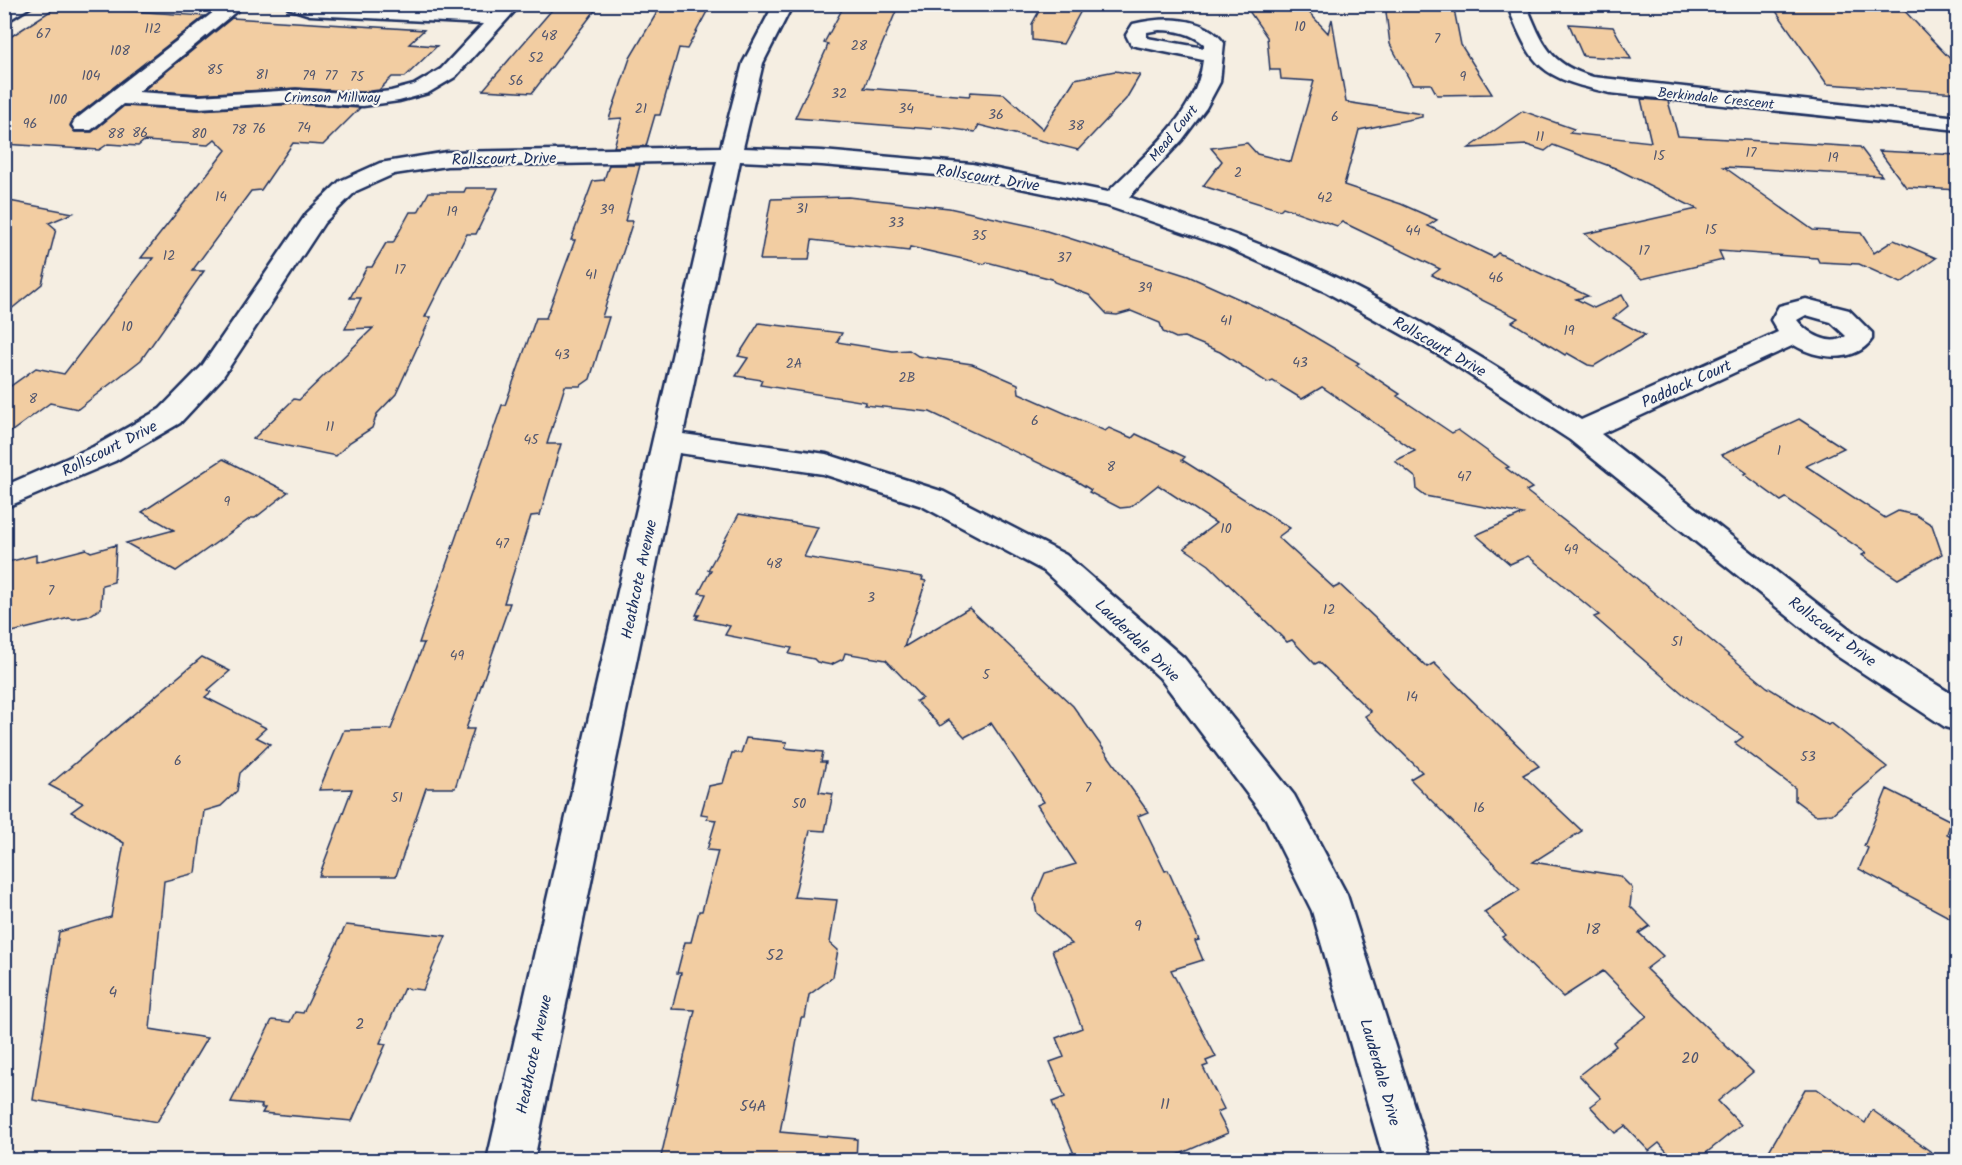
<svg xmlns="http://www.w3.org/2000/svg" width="1962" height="1165" font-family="Kalam,sans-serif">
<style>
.building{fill:#f2cda2;stroke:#1b2f5e;stroke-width:1.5}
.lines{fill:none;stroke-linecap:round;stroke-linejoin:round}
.street-casing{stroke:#1b2f5e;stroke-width:5}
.street{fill:#f6f6f2;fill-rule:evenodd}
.labels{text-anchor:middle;stroke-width:4.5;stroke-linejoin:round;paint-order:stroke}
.number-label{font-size:14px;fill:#51566f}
.far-street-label{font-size:14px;fill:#1b2f5e;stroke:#f6f6f2}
.street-label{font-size:16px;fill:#1b2f5e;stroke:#f6f6f2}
.near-number-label{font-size:16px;fill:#51566f}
</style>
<rect width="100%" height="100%" fill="#f5eee2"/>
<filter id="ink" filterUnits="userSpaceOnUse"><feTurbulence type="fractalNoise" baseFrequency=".0167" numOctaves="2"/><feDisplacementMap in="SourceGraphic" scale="12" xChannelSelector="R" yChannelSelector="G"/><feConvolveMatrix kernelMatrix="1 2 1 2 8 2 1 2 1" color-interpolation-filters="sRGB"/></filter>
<g filter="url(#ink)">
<path class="building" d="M557,4H600L532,93L483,90Z
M662,4H711L687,49L679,48L660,115H655L646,146L614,147L622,118L609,119L630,58Z
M845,4H899L864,88L969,96L971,92L1004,94L1043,129L1075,79L1115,71L1140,75L1126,99L1078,150L979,125L975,132L933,126L932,129L795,118L826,50L828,44L824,43Z
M1043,4L1083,7L1063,44L1032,40V24Z
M1385,4H1453L1461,45L1492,94L1437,95L1431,84H1412L1390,44Z
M1771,4H1898L1958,67V93L1827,84Z
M58,6L205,16L74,118L70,126L75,132H92L124,106L199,110L296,104L360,108L323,145L293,143L261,190L251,191L192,271H204L141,360L78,409L50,403L4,437V391L36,368L64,374L153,258H141L226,150L215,139L208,145L144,141L138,146L108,144L99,150L4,144V41Z
M1304,7L1328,33L1332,19L1346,102L1422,114V117L1359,130L1344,185L1401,204L1437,220L1428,226L1493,257L1498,253L1588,296L1576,299L1594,308L1622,295L1628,306L1613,318L1645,335L1594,366L1588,365L1567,353L1565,355L1512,322L1518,318L1432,275L1440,269L1342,222L1337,226L1283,207L1280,210L1203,186L1222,161L1211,148L1247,143L1257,154L1291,162L1314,81L1281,79L1280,70H1270L1267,37L1249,11Z
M232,18L424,30L409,44L437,46L405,77H392L379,90L363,92L296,88L199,94L144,90Z
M1569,24L1613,27L1631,59L1583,56Z
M1641,99L1668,101L1678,136L1860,147L1882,176L1724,167L1813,230L1861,233L1874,253L1894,240L1936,258L1901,283L1859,264L1819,262L1817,258L1719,251L1723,260L1642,279L1585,234L1697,209L1615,168L1553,145L1545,151L1527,145L1469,148L1523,111L1574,129L1569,133L1651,142Z
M1879,151L1958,155V190L1906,187Z
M609,165H640L625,221H633L602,317H609L590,379L580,386H565L547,444H561L540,515L531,516L504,603H510L466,729H474L455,788H426L396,876H319L352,789L319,790L344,730L391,729L424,643H419L502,405H505L536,318H546L575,240H571L593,181L604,180Z
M466,188H498L476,234H467L425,317H431L396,394L377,414L372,428L350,442L336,456L253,439L294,399L299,400L373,328L345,329L361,298H350L367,267H372L386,243H393L410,212H418L429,192H464Z
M848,197L949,208L1031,226L1188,276L1286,320L1359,363L1356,365L1400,394L1397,396L1452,433L1458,430L1509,467L1506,468L1532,488L1526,491L1617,562L1767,687L1828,725L1831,723L1887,767L1832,814L1815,815L1795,800V788L1735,743L1743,737L1689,699L1594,617L1599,615L1528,556L1510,564L1476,535L1523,514L1425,496L1417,490L1416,478L1395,461L1415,451L1322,387L1302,399L1273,381L1268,383L1220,352L1184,337L1176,338L1163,332L1160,323L1131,311L1117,315L1107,314L1089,295L1054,282L1052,279L987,262L985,264L910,247L909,251L812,240L809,260H760L771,199Z
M4,200L73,213L49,223L56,229L42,284L4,315Z
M759,323L842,333L837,342L893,351L909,350L918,356L972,364L1018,384L1019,393L1105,431L1109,428L1132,438L1136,434L1185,457L1182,460L1290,528L1278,537L1334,588L1340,585L1427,667L1434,663L1539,766L1523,775L1582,831L1533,862L1620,876L1632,888L1630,906L1650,926L1639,933L1663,956L1646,969L1753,1072L1718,1101L1741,1125L1696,1161H1675L1659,1143L1649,1151L1625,1126L1615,1133L1590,1106L1601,1098L1579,1075L1616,1046L1613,1042L1647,1016L1603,971L1563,997L1502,937L1506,935L1484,912L1520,890L1410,779L1422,772L1365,716L1371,712L1319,662L1315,664L1292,640L1287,642L1209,565L1184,548L1216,523L1158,485L1130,507L1120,508L1089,492L1091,490L1073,479L930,412L864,405L866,402L760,385L762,380L736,376L748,358L738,356Z
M1799,419L1844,448L1806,466L1885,518L1898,511L1916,515L1932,525L1942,554L1898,579L1862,555L1866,553L1786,498L1781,501L1744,474L1747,473L1722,455Z
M223,459L288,492L255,518H251L176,571L126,543L174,530L142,512Z
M739,514L818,527L804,557L923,577L922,580L926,581L904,647L969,608L1073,706L1148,812L1138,816L1165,871L1168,870L1199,940L1195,941L1203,960L1171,970L1216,1057L1206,1061L1208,1065L1203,1067L1224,1109L1217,1112L1228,1133L1164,1161H1077L1052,1102L1065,1097L1050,1062L1064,1057L1056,1038L1082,1028L1052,950L1072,944L1037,913L1034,899L1045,873L1076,864L1037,805L1044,802L991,723L965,737L949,720L940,726L916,701L922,698L886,660L845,653L843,659L831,665L817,662L814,659L789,654L792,648L725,635L730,626L696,619L699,615H696L706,594L699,593L711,570H708Z
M116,545L114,582L102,585L101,608L89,616L74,619L69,618L4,634V563L36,555V562L86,549L91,552Z
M202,657L230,671L208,690L211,692L205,697L266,728L256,737L270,744L240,773L237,791L221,806L204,811L196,873L164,881L150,1029L207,1038L157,1122L33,1100L59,932L111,917L124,843L71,812L83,803L49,785Z
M746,738L787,742L785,748L823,752L821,762H826L819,792L833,794L825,831L810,830L794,897L837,900L830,943L838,950L833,977L809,995L805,1018H801L780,1132L857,1139L856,1161H660L695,1010L672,1009L681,973H677L685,942H691L699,911H702L718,851L707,850L716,820L707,819L708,815L701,814L709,786L723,783L732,753H741Z
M1887,789L1951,821L1947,834L1958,840V922L1859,869L1868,848L1864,846Z
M346,925L446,936L423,990L404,988L380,1043L386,1044L352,1121L262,1113L265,1108H261L262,1105L231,1102L272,1020L290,1022L295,1012L303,1013Z
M1805,1089H1817L1865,1123L1872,1110L1944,1161H1763Z"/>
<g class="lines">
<defs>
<path id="street" d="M12,4H35L4,23V9Z
M224,4H245L138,92L199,96L296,90L363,94L391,91L414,85L441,69L483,24L310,15L288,8L286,4L493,13L501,4H521L455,77L428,93L399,101L363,106L296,102L199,108L123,104L91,130H75L72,125L75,120Z
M774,4H793L763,63L743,148L822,151L972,164L1108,192C1144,155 1197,115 1203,60L1131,45L1126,35L1133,24C1162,17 1204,15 1224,43L1220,82L1206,108L1182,140L1129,197C1202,223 1275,247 1345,282C1427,323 1504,371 1581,420L1778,332L1771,320L1779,306L1806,299L1849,310L1872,333V339C1855,364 1817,359 1794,345L1601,434L1861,638L1958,698V731L1945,727L1837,656L1570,440L1441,356L1326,292L1226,247L1107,206L972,178L822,165L740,161L683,434L826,454L944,492L1066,555L1184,658L1294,795L1347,895L1431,1160H1384L1312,911L1266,819L1160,678L1044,571L922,506L823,474L679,453L534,1160H487L717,161L447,166L394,174L356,191L324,223L222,378L180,423L115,461L4,508V486L93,447L160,409L202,366L307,213L340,181L380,163L447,152L721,147L743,63ZM1159,30C1176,30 1191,33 1204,44V48L1147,38V32ZM1806,315L1831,322L1846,336C1830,348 1807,333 1797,320Z
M1507,4H1526C1543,45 1549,64 1593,77L1958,117V130L1610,93C1541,77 1533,70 1507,4Z"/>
</defs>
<use href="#street" class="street-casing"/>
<use href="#street" class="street"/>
</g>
</g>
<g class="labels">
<g class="number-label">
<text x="1300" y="31">10</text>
<text x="153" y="33">112</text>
<text x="43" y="38">67</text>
<text x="549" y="40">48</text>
<text x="1437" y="43">7</text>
<text x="859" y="50">28</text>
<text x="120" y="55">108</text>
<text x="536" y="62">52</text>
<text x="215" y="74">85</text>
<text x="262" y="79">81</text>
<text x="91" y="80">104</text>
<text x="309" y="80">79</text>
<text x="331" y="80">77</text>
<text x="357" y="81">75</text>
<text x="1463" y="81">9</text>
<text x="516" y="85">56</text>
<text x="839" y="98">32</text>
<text x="58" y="104">100</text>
<text x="641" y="113">21</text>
<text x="906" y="113">34</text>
<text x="996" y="119">36</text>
<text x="1335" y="121">6</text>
<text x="30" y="128">96</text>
<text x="1076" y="130">38</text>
<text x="304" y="132">74</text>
<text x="259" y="133">76</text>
<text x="239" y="134">78</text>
<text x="140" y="137">86</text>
<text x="116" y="138">88</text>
<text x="199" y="138">80</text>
<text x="1540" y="141">11</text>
<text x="1751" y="157">17</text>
<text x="1659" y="160">15</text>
<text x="1833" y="162">19</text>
<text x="1238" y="177">2</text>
<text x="221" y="201">14</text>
<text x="1325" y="202">42</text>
<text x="802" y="213">31</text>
<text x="607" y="214">39</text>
<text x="452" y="216">19</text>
<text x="896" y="227">33</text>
<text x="1711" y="234">15</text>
<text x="1413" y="235">44</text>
<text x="979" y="240">35</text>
<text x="1644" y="255">17</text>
<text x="169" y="260">12</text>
<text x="1064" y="262">37</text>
<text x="400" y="274">17</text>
<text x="591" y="279">41</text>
<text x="1496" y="282">46</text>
<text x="1145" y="292">39</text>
<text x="1226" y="325">41</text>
<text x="127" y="331">10</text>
<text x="1569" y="335">19</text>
<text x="562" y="359">43</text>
<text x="1300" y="367">43</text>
<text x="794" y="368">2A</text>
<text x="907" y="382">2B</text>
<text x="33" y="403">8</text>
<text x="1035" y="425">6</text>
<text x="330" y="431">11</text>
<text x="531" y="444">45</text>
<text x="1779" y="455">1</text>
<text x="1111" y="471">8</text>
<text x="1464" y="481">47</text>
<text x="227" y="506">9</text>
<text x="1226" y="533">10</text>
<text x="502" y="548">47</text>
<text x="1571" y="554">49</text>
<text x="774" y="568">48</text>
<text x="51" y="595">7</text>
<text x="871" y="602">3</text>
<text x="1329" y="614">12</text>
<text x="1677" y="646">51</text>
<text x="457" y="660">49</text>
<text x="986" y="679">5</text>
<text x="1412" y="701">14</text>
<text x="1808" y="761">53</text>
<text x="178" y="765">6</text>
<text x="1088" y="792">7</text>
<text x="397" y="802">51</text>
<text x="799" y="808">50</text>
<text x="1479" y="812">16</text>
</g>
<g class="far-street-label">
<text x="332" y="102">Crimson Millway</text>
<text transform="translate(1716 98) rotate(6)" y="5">Berkindale Crescent</text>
<text transform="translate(1173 133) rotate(-51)" y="5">Mead Court</text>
</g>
<g class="street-label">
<text transform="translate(504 158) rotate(-1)" y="6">Rollscourt Drive</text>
<text transform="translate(988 177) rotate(9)" y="6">Rollscourt Drive</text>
<text transform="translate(1440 346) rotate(30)" y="6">Rollscourt Drive</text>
<text transform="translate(1686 383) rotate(-24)" y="6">Paddock Court</text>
<text transform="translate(109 448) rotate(-27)" y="6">Rollscourt Drive</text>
<text transform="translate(638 579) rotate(-78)" y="6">Heathcote Avenue</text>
<text transform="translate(1833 631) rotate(37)" y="6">Rollscourt Drive</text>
<text transform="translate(1138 640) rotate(44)" y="6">Lauderdale Drive</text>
<text transform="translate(533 1054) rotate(-78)" y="6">Heathcote Avenue</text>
<text transform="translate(1381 1072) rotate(74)" y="6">Lauderdale Drive</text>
</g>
<g class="near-number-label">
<text x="1138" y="931">9</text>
<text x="1593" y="934">18</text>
<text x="775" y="960">52</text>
<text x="113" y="997">4</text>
<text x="360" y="1029">2</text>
<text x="1690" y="1063">20</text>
<text x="1165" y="1109">11</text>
<text x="753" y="1111">54A</text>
</g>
</g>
<rect width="1962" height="1165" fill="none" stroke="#f6f6f2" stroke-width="24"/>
<rect x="12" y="12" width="1938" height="1141" fill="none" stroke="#1b2f5e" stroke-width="2" filter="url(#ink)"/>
</svg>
